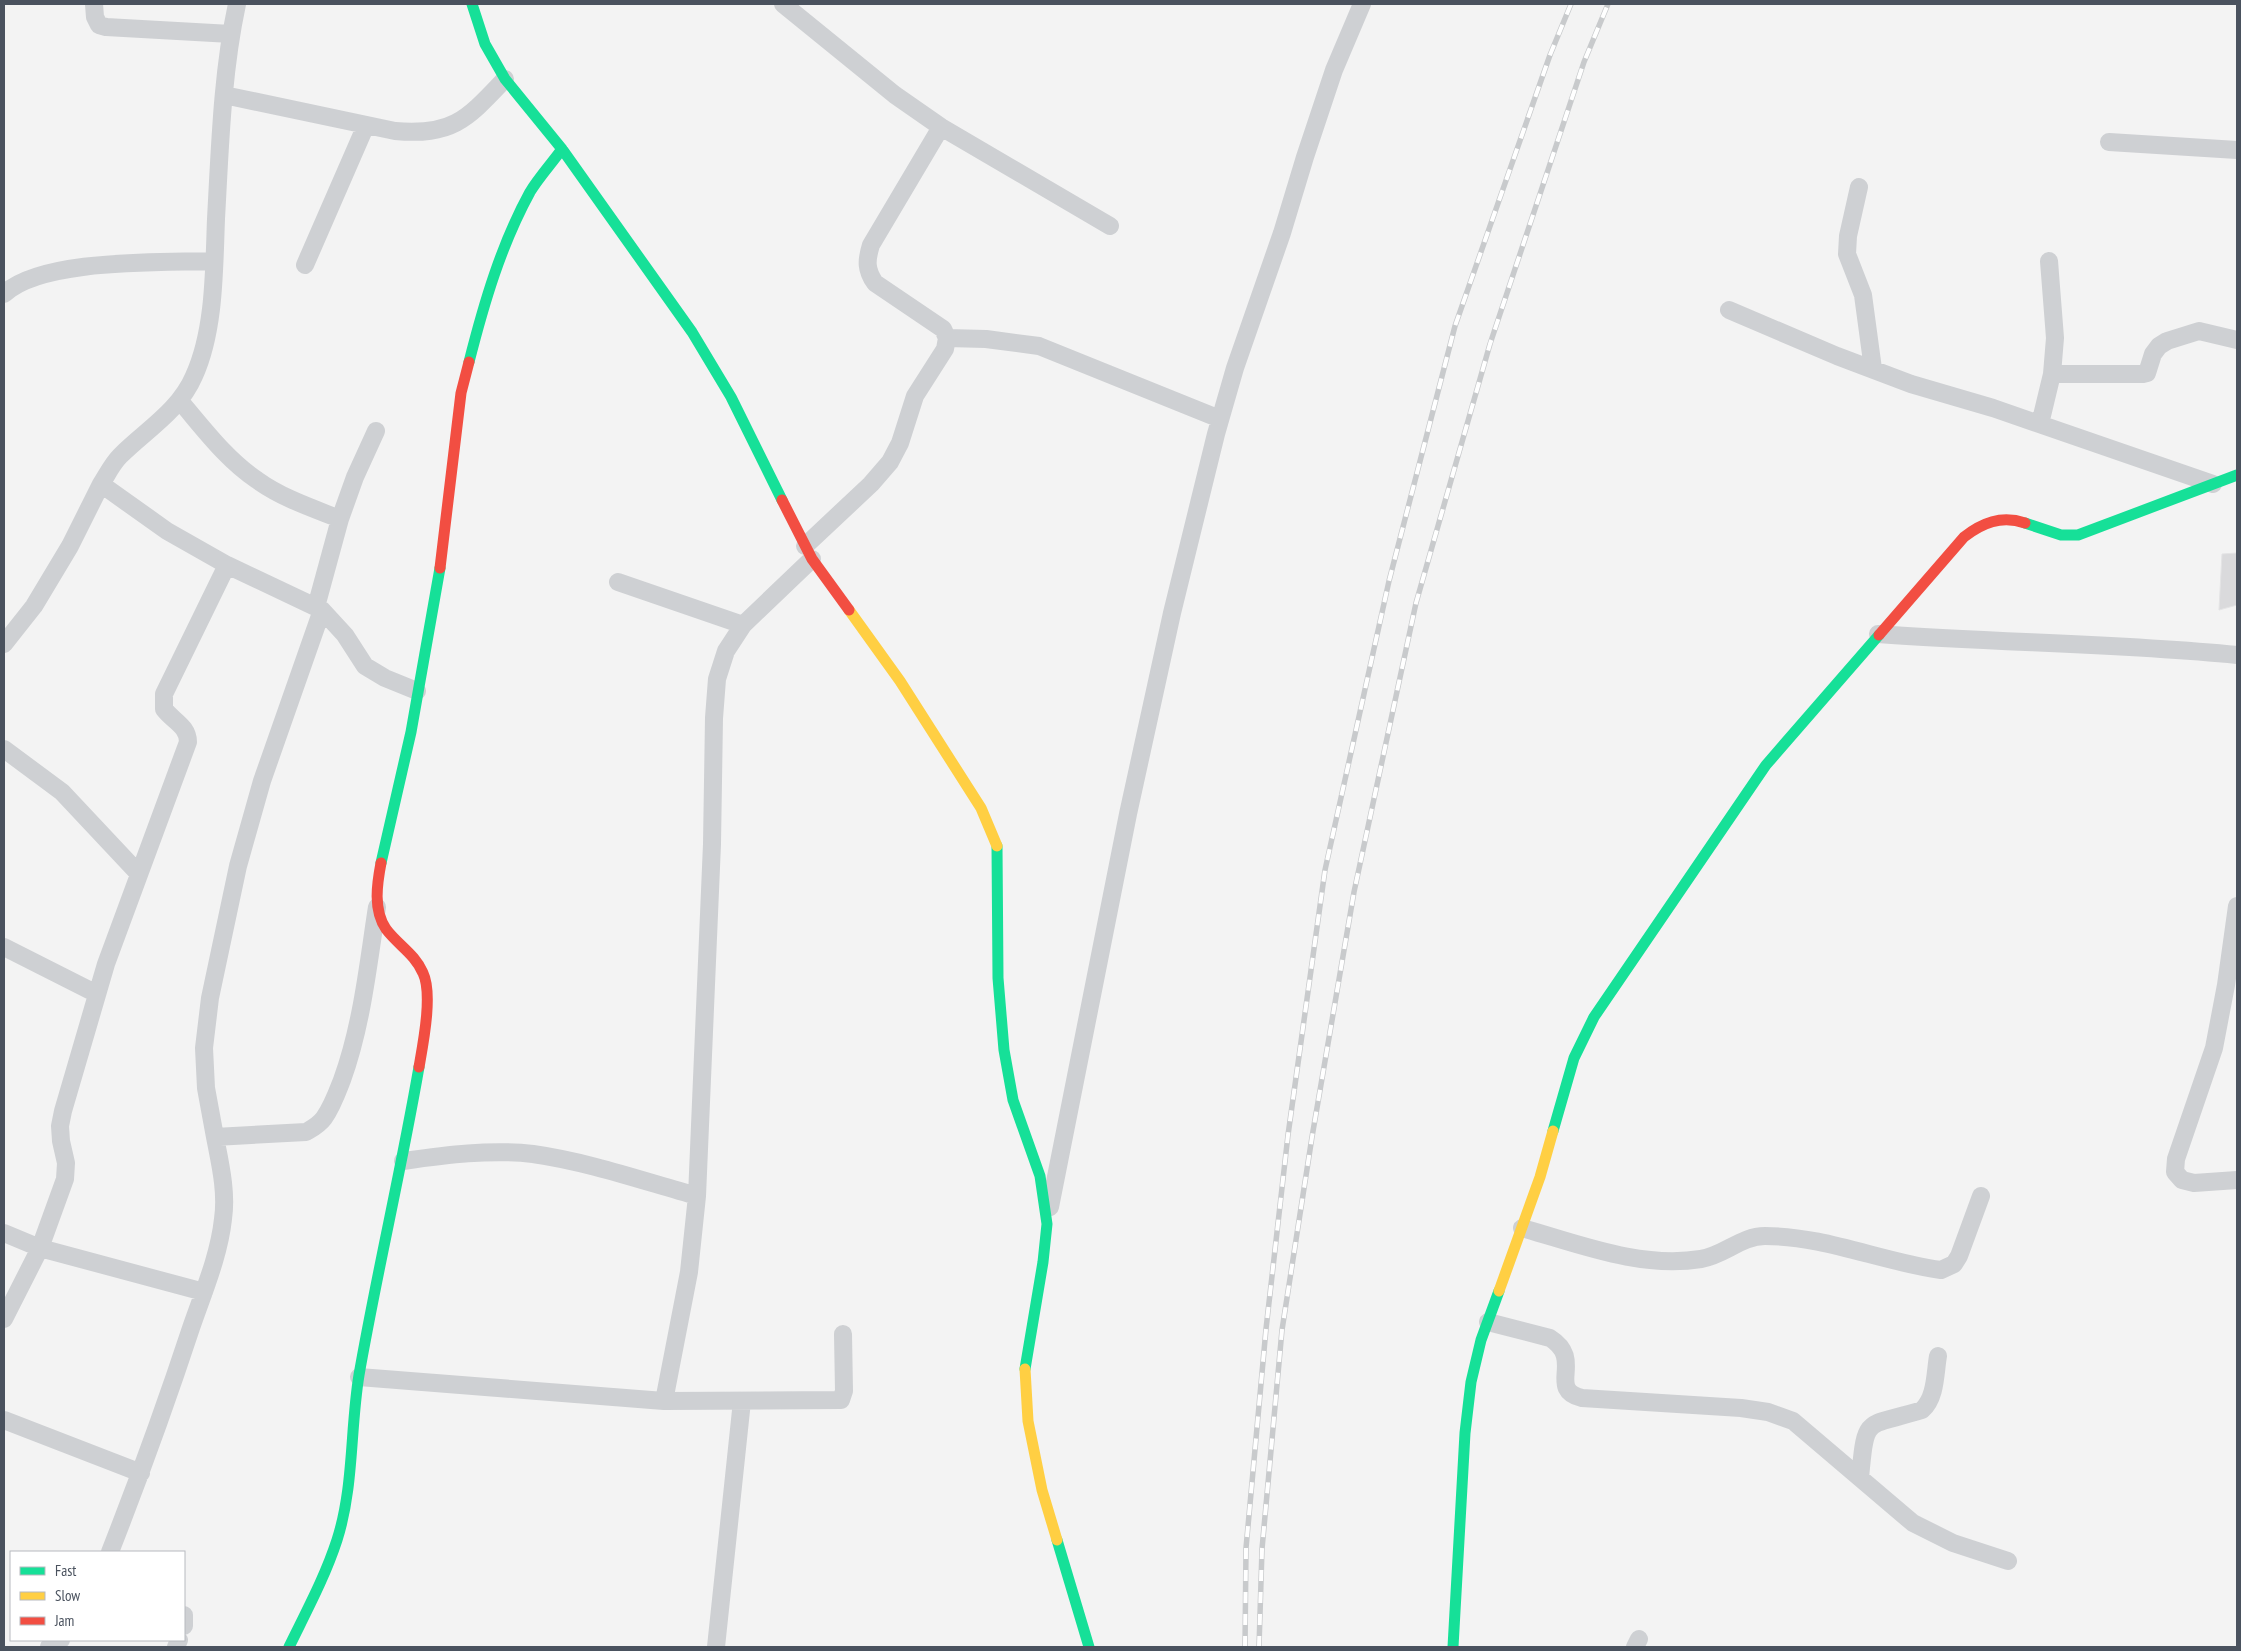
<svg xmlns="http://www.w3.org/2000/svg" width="2241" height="1651" font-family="'PT Sans Narrow',sans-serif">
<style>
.building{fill:#dadadc;stroke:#e4e4e5}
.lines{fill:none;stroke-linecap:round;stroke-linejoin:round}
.street{stroke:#ced0d3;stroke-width:18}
.fast{stroke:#16e098;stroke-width:11}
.slow{stroke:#ffcf43;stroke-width:11}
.jam{stroke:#f24e42;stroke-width:11}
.rail-casing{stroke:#c8cacc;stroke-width:5.5}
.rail{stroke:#fff;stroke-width:4;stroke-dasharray:11;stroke-linecap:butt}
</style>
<rect width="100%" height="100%" fill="#f3f3f3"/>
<path class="building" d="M2237,553V605L2219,610L2222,554Z"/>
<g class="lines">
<path class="street" d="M94,4L95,17L99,25L106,27L231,34
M237,4C222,74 220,147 216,219C214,268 215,330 194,376C179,411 146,430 120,456C112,464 107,475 101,484L167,531L227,565L322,610L345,635L365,666L385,678L417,691
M783,4L895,95L941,127L1110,226
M224,95L395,131C453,136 467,119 505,79
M2109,142L2237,150
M1859,187L1848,236L1847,254L1863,295L1873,369
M305,265L366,125
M4,294C42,258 162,263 214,261
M1729,310L1837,356L1911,384L1993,408L2213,484
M947,338L986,339L1039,346L1220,419
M2052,374H2143L2147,373L2153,354L2159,346L2167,341L2199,331L2237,340
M180,401C204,429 226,459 257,480C282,498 312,508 340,519
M2040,424L2052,374L2055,338L2049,261
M805,546L871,484L890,462L900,443L915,396L945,349L947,338L943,329L875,283C866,270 866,261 871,245L941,127
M618,582L743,625
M316,607L340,519L355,477L376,431
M1878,634C1998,643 2118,643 2237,655
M4,644L34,606L70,546L101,484
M4,749L62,792L139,874
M2237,906L2226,985L2214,1048L2176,1159L2175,1172L2182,1180L2194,1183L2237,1180
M4,947L97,994
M215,1137L206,1088L204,1048L210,998L238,866L262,781L322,610
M403,1161C446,1155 490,1149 533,1154C589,1162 643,1181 697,1196
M1050,1207L1128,814L1172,613L1216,434L1235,368L1282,233L1305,157L1334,70L1362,4
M1522,1228C1579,1244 1641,1269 1701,1259C1725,1255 1741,1236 1765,1236C1825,1236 1882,1262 1941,1270L1954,1264L1959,1256L1981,1196
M4,1233L40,1248L204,1292
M4,1319L40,1248L65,1179L66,1163L61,1141L60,1126L63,1111L106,964L188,742C188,726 173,721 164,709V694L227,565
M1488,1322L1550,1338C1585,1360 1546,1389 1582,1398L1741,1408L1768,1412L1793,1421L1913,1523L1953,1543L2008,1561
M359,1377L664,1401L689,1272L697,1196L712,844L714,718L717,679L726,651L743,625L812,559
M664,1401L841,1400L844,1391L843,1334
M4,1420L141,1473
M1860,1478C1866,1413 1865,1428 1922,1410C1936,1398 1935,1373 1938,1356
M110,1552C139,1478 166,1404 191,1328C203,1293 219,1256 223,1219C227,1192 220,1163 215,1137L306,1132C313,1128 319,1125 324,1118C332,1107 337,1093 342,1080C362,1025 368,965 377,907
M184,1615V1626
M49,1647L61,1640
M176,1647L179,1640
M716,1647L742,1401
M1635,1647L1639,1639"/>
<path class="fast" d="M472,4L485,44L505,79L562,149L692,332L731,397L782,500
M469,362C484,303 501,245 530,192C539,177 552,163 562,149
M2025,523L2061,535H2078L2237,475
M997,846L998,978L1004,1050L1013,1100L1040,1176L1047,1224L1043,1262L1025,1369
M381,863L411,732L440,568
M1553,1131L1574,1058L1594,1017L1766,765L1879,635
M1057,1540L1089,1647
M289,1647C306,1612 325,1577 337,1540C354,1487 350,1430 359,1375C377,1272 401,1171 419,1067
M1453,1647L1465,1433L1471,1382L1481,1340L1499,1291"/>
<path class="slow" d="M849,610L900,681L981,808L997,846
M1499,1291L1540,1177L1553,1131
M1025,1369L1028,1421L1042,1490L1057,1540"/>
<path class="jam" d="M782,500L812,559L849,610
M440,568L461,393L469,362
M1879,635L1964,537C1982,523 2001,515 2025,523
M381,863C377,884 373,910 386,929C398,945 415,954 423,973C433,994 423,1044 419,1067"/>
<defs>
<path id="rail" d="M1245,1647L1246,1548L1266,1329L1288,1135L1325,870L1389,581L1455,326L1550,55L1571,4
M1259,1647L1262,1549L1282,1330L1312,1137L1354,892L1416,603L1490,344L1584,62L1608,4"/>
</defs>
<use href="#rail" class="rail-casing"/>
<use href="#rail" class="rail"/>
</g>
<rect width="2241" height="1651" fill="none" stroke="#4a525e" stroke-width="10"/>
<rect x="10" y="1551" width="175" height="90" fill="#ffffff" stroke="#b7babf"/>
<rect x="20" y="1567" width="25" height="8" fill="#16e098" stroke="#b7babf"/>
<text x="55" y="1576" font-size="15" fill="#4a525e">Fast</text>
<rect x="20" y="1592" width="25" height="8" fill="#ffcf43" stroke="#b7babf"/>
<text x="55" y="1601" font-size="15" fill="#4a525e">Slow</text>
<rect x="20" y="1617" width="25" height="8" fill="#f24e42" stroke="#b7babf"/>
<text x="55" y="1626" font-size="15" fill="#4a525e">Jam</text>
</svg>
